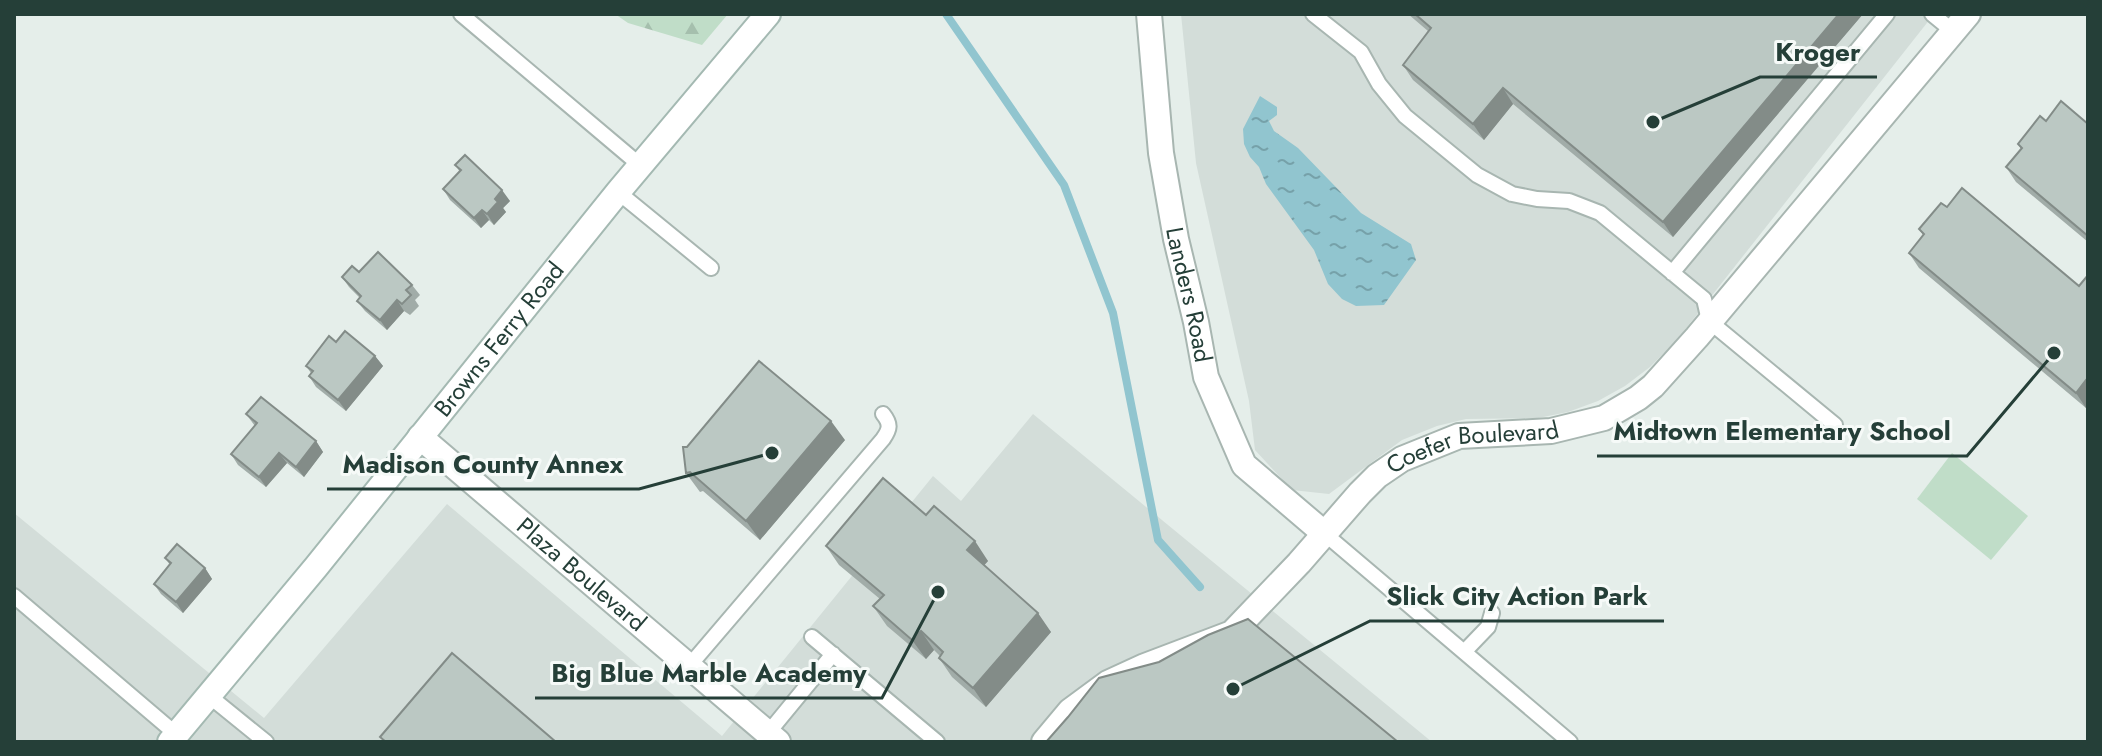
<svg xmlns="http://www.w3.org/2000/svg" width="2102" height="756" font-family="Jost,sans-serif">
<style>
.built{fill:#d3ddd9}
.green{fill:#c0ddc8}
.forest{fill:url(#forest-firs)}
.water{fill:url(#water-ripples)}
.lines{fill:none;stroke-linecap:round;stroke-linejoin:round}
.stream{stroke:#91c5cf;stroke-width:8}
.service-casing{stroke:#a8b6b1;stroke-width:18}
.minor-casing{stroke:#a8b6b1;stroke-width:28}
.secondary-casing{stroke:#a4b9b2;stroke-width:28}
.service{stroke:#fff;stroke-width:14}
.minor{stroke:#fff;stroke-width:24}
.secondary{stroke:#fff;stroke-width:24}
.wall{fill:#a1aca8}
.shaded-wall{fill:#838c88}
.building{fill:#bbc8c3;stroke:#838c88;stroke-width:2}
.labels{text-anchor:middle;stroke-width:6;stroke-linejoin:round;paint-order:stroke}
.street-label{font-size:24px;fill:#253f38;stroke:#f6faf8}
.leader{fill:none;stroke:#253f38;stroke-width:3}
.callout-dot{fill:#253f38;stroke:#f6faf8;stroke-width:3}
.callout-label{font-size:26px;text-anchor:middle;font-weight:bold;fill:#253f38;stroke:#f6faf8;stroke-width:6;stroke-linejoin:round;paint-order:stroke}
</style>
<defs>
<pattern id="forest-firs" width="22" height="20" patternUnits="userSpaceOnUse" patternTransform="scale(2)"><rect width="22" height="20" fill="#c0ddc8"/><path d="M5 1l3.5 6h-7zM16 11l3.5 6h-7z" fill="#a5bfad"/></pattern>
<pattern id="water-ripples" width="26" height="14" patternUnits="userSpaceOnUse" patternTransform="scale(2)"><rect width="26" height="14" fill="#91c5cf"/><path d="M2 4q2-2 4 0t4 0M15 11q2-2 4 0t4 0" fill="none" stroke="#76a1a9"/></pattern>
</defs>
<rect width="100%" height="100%" fill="#e5eeea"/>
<path class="built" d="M1181,14H1934L1676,341L1650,367L1625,386L1598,401L1568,412L1538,418L1466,419L1437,426L1402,440L1329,494L1292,490L1255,450L1249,401L1196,163Z
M1033,414L1432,742H14V513L264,718L447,504L722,736L933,476L961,501Z"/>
<path class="green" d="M1952,453L2028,516L1991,560L1917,499Z"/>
<path class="forest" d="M615,14H728L702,45L628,23Z"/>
<path class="water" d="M1260,96L1277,107V115L1269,121L1274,131L1298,148L1361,213L1411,244L1416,260L1384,305L1356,306L1342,299L1328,284L1314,250L1266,184L1259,167L1250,157L1244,144L1243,129Z"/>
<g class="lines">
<path class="stream" d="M946,14L1064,185L1113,313L1158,540L1200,587"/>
<defs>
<path id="service" d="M461,14L641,166
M1313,14L1361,52L1379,84L1405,116L1477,175L1512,194L1537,199L1569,201L1600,213L1704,299L1709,321L1835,425
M1932,14L1954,32
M618,192L711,268
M1672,273L1887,14
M1325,534L1570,742
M14,596L176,734
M812,637L937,742
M1464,652L1488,627L1492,613
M690,665L883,439C890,429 891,424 883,414
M208,695L266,742
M768,733L833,654"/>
<g id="minor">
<path id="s1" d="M1149,14L1161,153L1176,239L1196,322L1206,377L1244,465L1325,534"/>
<path id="s2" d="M420,437L778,742"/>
<path id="s3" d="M1044,742L1070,711L1108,683L1145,666L1232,633L1299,563L1360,493L1377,476L1402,459L1459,436L1551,431L1604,418L1638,398L1653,386L1697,337L1968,14"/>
</g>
<g id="secondary">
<path id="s4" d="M170,742L316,567L618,192L768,14"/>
</g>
</defs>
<use href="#service" class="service-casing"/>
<use href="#minor" class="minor-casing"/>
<use href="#secondary" class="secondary-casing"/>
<use href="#service" class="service"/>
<use href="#minor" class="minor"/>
<use href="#secondary" class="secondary"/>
</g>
<path class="wall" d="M1408,14H1863L1673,237L1513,104L1484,140L1413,80L1403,65L1428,31Z
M2046,121L2088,124V242L2016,182L2006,167L2021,149L2018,144Z
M455,165L510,201L503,208L506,212L494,225L489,220L481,228L450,200L443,189L460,172Z
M1919,229L2079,286L2088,275V406L2086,408L1919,268L1909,253L1923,235Z
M359,272L412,285L420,295L415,300L419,306L410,315L404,311L387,330L365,311L357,301L360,298L349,287L342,277Z
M336,342L375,356L383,366L346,411L316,387L309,376L311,373L306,366Z
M246,414L316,441L323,452L304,477L287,463L266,487L238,465L231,454L255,426Z
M845,440L760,540L703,491L700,492L686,473L687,447Z
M926,515L988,561L984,565L1051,632L986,707L952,677L939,658L940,656L934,650L926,659L887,626L873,606L880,599L839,565L826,546Z
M165,558L205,568L212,579L183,613L161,594L154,584L170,565Z"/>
<path class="shaded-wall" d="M1839,14H1863L1673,237L1663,222Z
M1503,88L1513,104L1484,140L1473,124Z
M502,190L510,201L503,208L506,212L494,225L487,214L495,199Z
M482,210L489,220L481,228L474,218Z
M397,300L404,311L387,330L380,320Z
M375,356L383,366L346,411L338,400Z
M2086,380L2088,383V406L2086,408L2076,393Z
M831,421L845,440L760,540L746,521Z
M316,441L323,452L304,477L296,467Z
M279,453L287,463L266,487L259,477Z
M975,541L988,561L980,570L967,550Z
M205,568L212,579L183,613L176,602Z
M1038,613L1051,632L986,707L973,688Z
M921,631L934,650L926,659L912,640Z"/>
<path class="building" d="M1415,14H1839L1663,222L1503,88L1473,124L1403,65L1431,28Z
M2061,101L2088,124V236L2006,167L2022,148L2018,144L2040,116L2046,121Z
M465,155L502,190L495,199L498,202L487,214L482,210L474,218L443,189L461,170L455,165Z
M1962,188L2079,286L2088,275V381L2086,380L2076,393L1909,253L1924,234L1919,229L1941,203L1947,207Z
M378,252L412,285L406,290L411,295L402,304L397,300L380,320L357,301L361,296L342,277L352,266L359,272Z
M345,331L375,356L338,400L309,376L313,371L306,366L329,336L336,342Z
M759,361L831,421L746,521L690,472L686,473L683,447H687Z
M261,397L316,441L296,467L279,453L259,477L231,454L257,423L246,414Z
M883,478L926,515L934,506L975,541L967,550L1038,613L973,688L939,658L943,652L921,631L912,640L873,606L884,595L826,546Z
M177,544L205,568L176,602L154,584L171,563L165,558Z
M1248,619L1398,742H1046L1068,717L1099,678L1159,662L1208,635Z
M452,653L556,742H386L380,737Z"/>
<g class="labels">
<g class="street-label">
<text dy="8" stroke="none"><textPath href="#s1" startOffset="284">Landers Road</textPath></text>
<text dy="8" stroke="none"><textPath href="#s4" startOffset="520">Browns Ferry Road</textPath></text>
<text dy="8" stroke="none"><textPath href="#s3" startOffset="538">Coefer Boulevard</textPath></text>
<text dy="8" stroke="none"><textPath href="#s2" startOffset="212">Plaza Boulevard</textPath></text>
</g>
</g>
<path class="leader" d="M1653 122L1760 77H1877M2054 353L1967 456H1597M772 453L639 489H327M1233 689L1370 621H1664M938 592L882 698H535"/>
<g class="callout-dot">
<circle cx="1653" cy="122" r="8"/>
<circle cx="2054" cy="353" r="8"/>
<circle cx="772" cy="453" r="8"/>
<circle cx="1233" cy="689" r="8"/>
<circle cx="938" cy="592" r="8"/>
</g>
<g class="callout-label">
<text x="1818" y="61">Kroger</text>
<text x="1782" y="440">Midtown Elementary School</text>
<text x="483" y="473">Madison County Annex</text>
<text x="1517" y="605">Slick City Action Park</text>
<text x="709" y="682">Big Blue Marble Academy</text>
</g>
<rect width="2102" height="756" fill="none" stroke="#253f38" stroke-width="32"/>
</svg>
